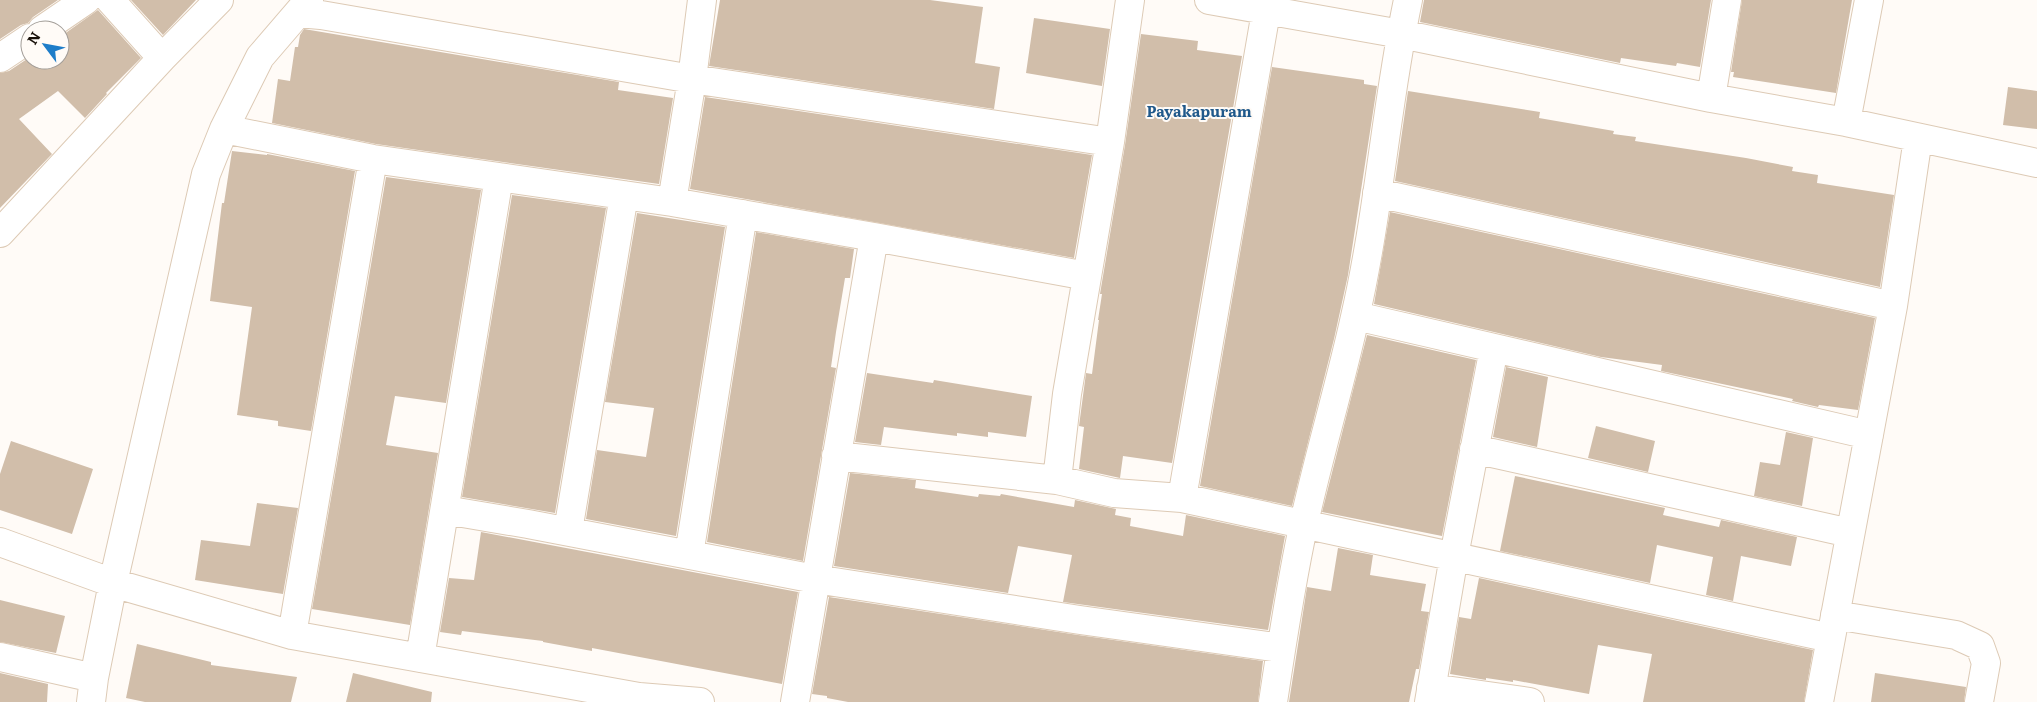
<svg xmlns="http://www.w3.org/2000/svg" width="2037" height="702" font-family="Literata,serif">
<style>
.building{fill:#d1beaa}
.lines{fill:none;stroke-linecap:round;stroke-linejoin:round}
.minor-casing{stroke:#ddcab5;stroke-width:30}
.minor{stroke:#fff;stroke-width:28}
.labels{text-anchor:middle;stroke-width:4;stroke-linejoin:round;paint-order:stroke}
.neighbourhood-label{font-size:15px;font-weight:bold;fill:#20598b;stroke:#fffbf7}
</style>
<rect width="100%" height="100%" fill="#fffbf7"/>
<path class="building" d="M0,0H58L33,17L28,23L21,25L0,39Z
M131,0H196L163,35Z
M720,0H930L983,7L975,63L1000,67L994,109L709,66Z
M1424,0H1711L1700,67L1677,63L1676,66L1621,58L1620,63L1420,22Z
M1742,0H1852L1836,93L1733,77L1734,72H1731Z
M98,10L141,58L106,93L107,94L85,118L58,91L19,119L52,154L0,208V73L9,71L30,57V60H60V37Z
M1034,18L1110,29L1102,86L1026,73Z
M304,29L619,82L618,90L673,98L659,184L376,144L272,123L278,79L290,81L295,47H298L300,35Z
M1141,34L1198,41L1197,50L1242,56L1172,463L1123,456L1120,478L1079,469L1084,427L1079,426L1086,373L1092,374L1099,320H1098L1102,294H1100L1125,145Z
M1272,67L1364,80V84L1377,86L1348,275L1334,339L1292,506L1200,486Z
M2008,87L2037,91V129L2003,125Z
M1408,91L1540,112L1539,118L1614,131L1613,134L1636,137L1635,141L1746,158L1793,167L1792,171L1818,175L1817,183L1894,195L1880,287L1395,181Z
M705,97L1092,155L1074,258L690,189Z
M232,151L267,155V154L355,171L311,431L278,426V421L237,415L252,307L210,301L222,203H224Z
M386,177L481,190L446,403L395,396L386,445L438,453L410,625L312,609Z
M512,195L606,208L555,513L462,497Z
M1390,212L1875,318L1858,410L1819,405L1818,407L1792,401L1793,399L1661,371L1662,365L1601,357L1374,304Z
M637,213L725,227L676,536L586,519L597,450L646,457L654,408L605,402Z
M756,232L854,249L850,278H845L836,332L831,367L836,368L803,561L707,542Z
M1367,335L1476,360L1442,536L1322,512Z
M1506,367L1548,377L1537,447L1493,437Z
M867,373L933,383L934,380L1032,396L1026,437L988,432V437L957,433V436L884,427L881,445L855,442Z
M1596,426L1655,441L1648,472L1588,458Z
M1786,432L1813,438L1802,506L1754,496L1760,462L1780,465Z
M11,441L93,469L72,534L0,510V474Z
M850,473L916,480L915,488L978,497L979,494L1000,496L1001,494L1074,507L1075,500L1116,509L1115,515L1131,518L1130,526L1183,536L1186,515L1285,536L1268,630L1063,602L1072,555L1018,546L1008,593L834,566Z
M1515,476L1665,508L1663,515L1719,527L1721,520L1797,537L1791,566L1741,556L1733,601L1706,595L1713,557L1657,545L1650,583L1500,551Z
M257,503L298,508L283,594L195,580L201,540L250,546Z
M481,532L798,592L782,684L592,648V651L543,642V641L462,631L461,635L440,632L449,578L474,580Z
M1338,548L1373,555L1370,575L1426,584L1421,611L1429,612L1419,669H1416L1409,702H1289L1307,587L1331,591Z
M1479,578L1813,650L1804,702H1643L1652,654L1598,645L1589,694L1513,680V682L1486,678V680L1450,674L1459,617L1471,619Z
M829,597L1078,635L1263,661L1258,702H848L827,698V696L812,694Z
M0,600L65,616L56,653L0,642Z
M137,644L211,662V665L297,677L291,702H145L126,698Z
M0,673L48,684L47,702H0Z
M353,673L432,692L431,702H346Z
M1875,673L1966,687L1964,702H1871Z"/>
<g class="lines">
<defs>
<path id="minor" d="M110,0L162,58
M1209,0L1401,34L1711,98L1846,122L2037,163
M298,13L321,15L692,79L1110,142
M42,30L86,0
M0,58L30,38
M1711,98L1727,0
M1846,122L1869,0
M224,129L373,159L672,202L874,237
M1377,193L1893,306
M672,202L692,79L702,0
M0,233L162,58L219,0
M1356,316L1869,435
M1474,449L1850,533
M836,456L1057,480L1114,493L1182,498L1831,638
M1057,480L1067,394L1110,142L1130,0
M1182,498L1268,0
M445,510L528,524L815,579L1080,620L1281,648
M568,531L624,195
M0,542L113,583L292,635L639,697L700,702
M689,555L743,214
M1835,615L1956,635L1980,646L1986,663L1979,702
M292,635L373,159
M0,657L94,678
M420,658L499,177
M1431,688L1530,702
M91,702L94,678L113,583L206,174L224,129L260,57L309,0
M795,702L874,237L1087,276
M1273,702C1282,642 1291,582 1304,523C1319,454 1340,386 1355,317C1379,213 1386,105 1408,0
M1429,702L1454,556L1494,348
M1819,702L1893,306L1918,138"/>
</defs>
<use href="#minor" class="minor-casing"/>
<use href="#minor" class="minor"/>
</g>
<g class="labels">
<g class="neighbourhood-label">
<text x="1199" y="117">Payakapuram</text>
</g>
</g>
<g transform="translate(45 45) rotate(302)"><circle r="24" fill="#fffbf7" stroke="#a29d98"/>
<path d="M0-4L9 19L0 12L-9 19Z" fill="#1e7dc9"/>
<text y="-8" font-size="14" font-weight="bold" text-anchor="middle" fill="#171009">N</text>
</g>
</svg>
